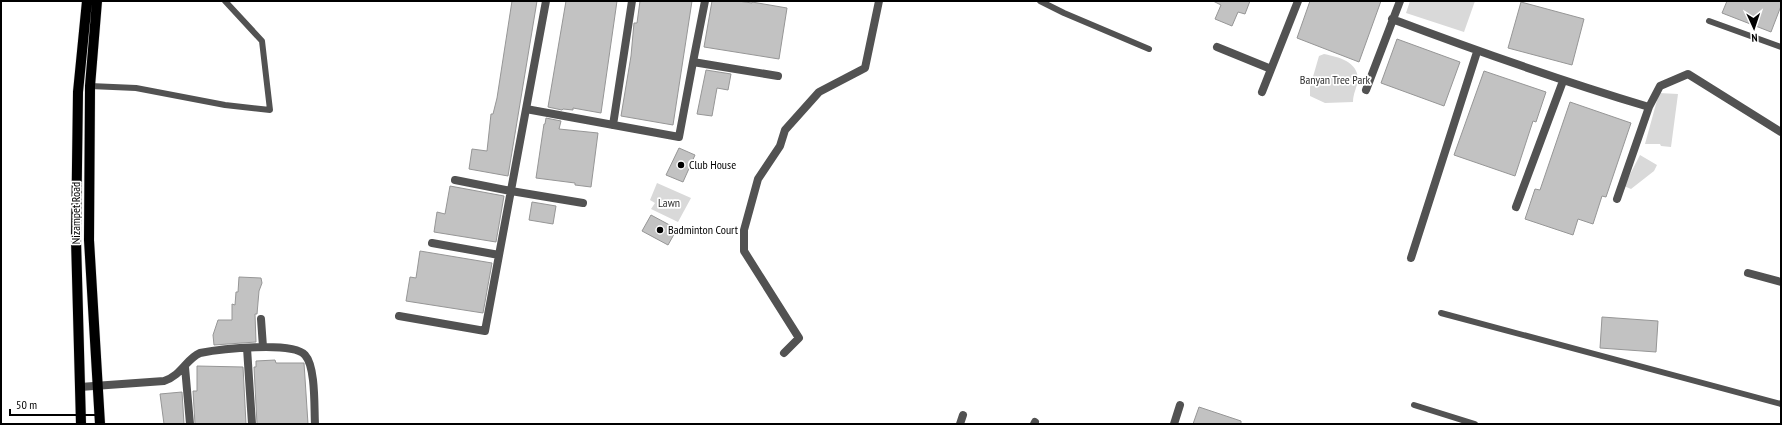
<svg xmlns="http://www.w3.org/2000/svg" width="1782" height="425" font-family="'PT Sans Narrow',sans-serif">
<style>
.park{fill:#d9d9d9}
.building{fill:#c2c2c2;stroke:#969696}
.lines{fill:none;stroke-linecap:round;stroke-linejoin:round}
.primary-casing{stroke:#dbdbdb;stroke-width:11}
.service{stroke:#525252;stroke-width:6}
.minor{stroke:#525252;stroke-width:8}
.primary{stroke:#000;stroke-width:10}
.poi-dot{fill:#000;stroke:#fff;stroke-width:1.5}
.labels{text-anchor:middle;stroke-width:3.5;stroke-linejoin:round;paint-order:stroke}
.park-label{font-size:12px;fill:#303030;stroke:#fff}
.poi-label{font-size:12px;fill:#000;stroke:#fff;text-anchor:start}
.street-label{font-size:12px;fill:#000;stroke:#fff}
</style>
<rect width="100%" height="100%" fill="#fff"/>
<path class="park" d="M1410,1H1475L1464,32L1406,13Z
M1324,54C1338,57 1358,61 1358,80C1357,87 1353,94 1353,102L1325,103L1310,96V87L1319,56Z
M1659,93L1678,94L1671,147L1661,146L1660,144H1645Z
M1640,155L1657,165L1654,171L1631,189L1624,186Z
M657,183L691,198L678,222L651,209L655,203L650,200Z"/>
<path class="building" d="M512,1H537L508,176L469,169L472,149L487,151L491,114H493L497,98Z
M566,1H617L601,113L573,108V110L563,109L562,110L548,107Z
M640,1H692L673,125L621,116L631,56L634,23H637Z
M712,1H738L752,3V2L787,8L779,59L704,47Z
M1213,1H1250L1245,14L1238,12L1232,26L1215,19L1221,5Z
M1310,1H1381L1359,62L1297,38Z
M1727,1H1781V6L1771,32L1722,13Z
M1521,2L1584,19L1572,65L1508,48Z
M1397,39L1460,62L1444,106L1381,83Z
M706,70L731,74L728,90L717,88L712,116L697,114Z
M1484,71L1546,92L1536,122L1533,121L1515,176L1454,155Z
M1570,102L1631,123L1606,197L1602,196L1593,224L1578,219L1573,235L1525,219L1535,189L1540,190Z
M546,118L561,121L559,129L598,133L591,187L575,185V183L536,178L544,124H545Z
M679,148L695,155L683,182L666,175Z
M450,186L504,196L496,242L434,232L437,212L445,214Z
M532,202L556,206L553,224L529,220Z
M651,215L677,229L668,245L642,231Z
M420,251L492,263L483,313L406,301L410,277L416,278Z
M239,277L261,278L262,283L259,291L257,314H255L256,342L214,345L213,335L218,320H232V304L235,305L236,292H238Z
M1602,317L1658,321L1656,352L1600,348Z
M275,360L276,363H304L308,424H257L254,367H256V361Z
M197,366L243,367L246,424H195L193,391H197Z
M182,392L184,424H164L160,394Z
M1199,407L1241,421V424H1193Z"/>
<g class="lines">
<defs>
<path id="primary" d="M97,1L90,86L89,240L100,424
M81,424L76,239L78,92L87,1"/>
</defs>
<use href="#primary" class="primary-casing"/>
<path class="service" d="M1040,1L1064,13L1149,49
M1709,21L1781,47
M90,86L136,88L225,105L270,110L262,41L225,1
M1441,313L1781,404
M1414,405L1475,424"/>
<path class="minor" d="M705,1L693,62L778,76
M1392,19C1477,51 1562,81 1649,107
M1217,47L1271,69
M1366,90L1400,1
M1262,92L1298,1
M526,109L679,137L693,62
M613,125L632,1
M455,180L511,191L583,203
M1617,199L1649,107L1660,86L1688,74L1781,132
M1516,207L1563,81
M432,243L499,255
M1411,258L1477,52
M1748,273L1781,282
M399,316L485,331L546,1
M261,319L263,347
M247,348L252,424
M784,353L799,338L744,251V230L758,179L780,146L785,130L819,92L865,68L879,1
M185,367L190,424
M80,387L164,381C182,375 186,359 200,353C220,349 292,341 305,355C316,367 314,408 315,424
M960,424L963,415
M1034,424L1035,422
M1174,424L1180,405"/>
<use href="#primary" class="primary"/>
</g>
<g class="poi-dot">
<circle cx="681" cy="165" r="4"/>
<circle cx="660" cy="230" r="4"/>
</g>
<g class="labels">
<g class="park-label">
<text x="1335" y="84">Banyan Tree Park</text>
<text x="669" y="207">Lawn</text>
</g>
<g class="poi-label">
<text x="689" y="169">Club House</text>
<text x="668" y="234">Badminton Court</text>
</g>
<g class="street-label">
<text transform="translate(76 213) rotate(-90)" y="4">Nizampet Road</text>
</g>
</g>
<rect width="1782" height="425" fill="none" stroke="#000000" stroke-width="4"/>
<g transform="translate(1754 28) rotate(177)" stroke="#ffffff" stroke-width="3" paint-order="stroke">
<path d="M0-3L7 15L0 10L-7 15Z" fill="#000000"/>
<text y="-6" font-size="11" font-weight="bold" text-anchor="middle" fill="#000000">N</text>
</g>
<path d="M10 409v6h93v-6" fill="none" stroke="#000000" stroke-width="2"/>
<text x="16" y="409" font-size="12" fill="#000000" stroke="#ffffff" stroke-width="3" paint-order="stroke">50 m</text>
</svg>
